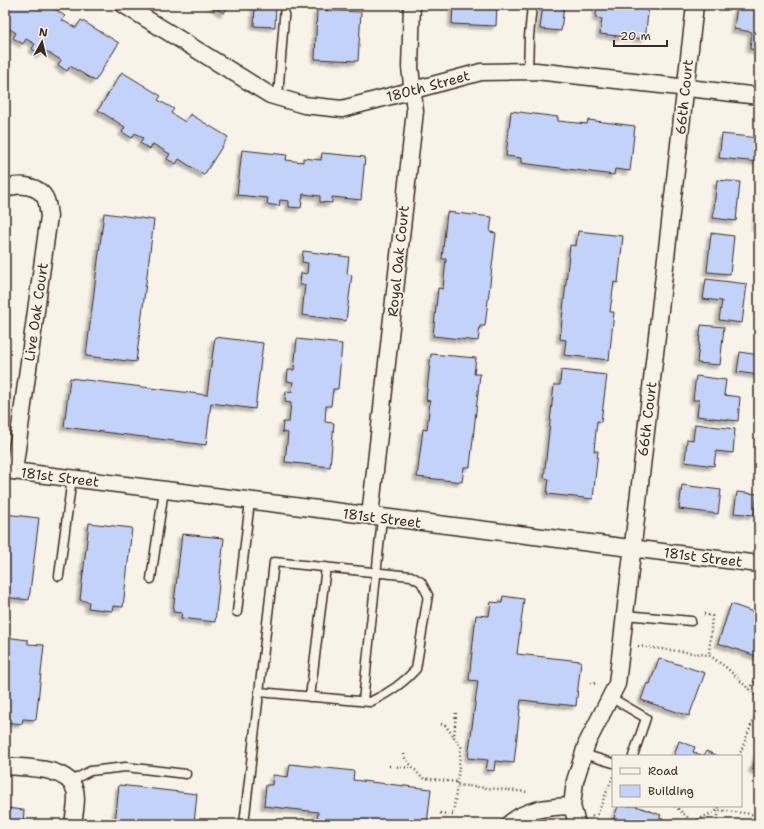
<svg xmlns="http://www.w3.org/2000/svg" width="764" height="829" font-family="'Shantell Sans',sans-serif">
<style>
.building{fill:#c3d2f9;stroke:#3b2a1e;filter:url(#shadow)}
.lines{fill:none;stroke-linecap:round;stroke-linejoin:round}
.service-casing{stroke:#3b2a1e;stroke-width:11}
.minor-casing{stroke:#3b2a1e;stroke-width:19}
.path{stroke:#3b2a1e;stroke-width:2.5;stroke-dasharray:1 3;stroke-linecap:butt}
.service{stroke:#f7f3e8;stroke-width:8}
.minor{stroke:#f7f3e8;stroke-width:16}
.labels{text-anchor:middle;stroke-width:3.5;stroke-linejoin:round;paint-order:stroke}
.street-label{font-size:14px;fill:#3b2a1e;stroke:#f7f3e8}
</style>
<defs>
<filter id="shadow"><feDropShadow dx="-3.5" dy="3.5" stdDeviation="1" flood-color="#0004"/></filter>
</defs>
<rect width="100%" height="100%" fill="#f7f3e8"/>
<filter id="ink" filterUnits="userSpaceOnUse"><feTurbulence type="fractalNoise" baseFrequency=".025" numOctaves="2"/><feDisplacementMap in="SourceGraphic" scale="8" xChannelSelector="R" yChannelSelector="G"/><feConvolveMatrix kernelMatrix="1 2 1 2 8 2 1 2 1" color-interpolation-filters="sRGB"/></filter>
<g filter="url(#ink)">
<path class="building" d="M5,5H51L50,6L65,16L62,20L76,28L81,20L119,43L95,81L70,66L67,71L58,65L61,60L44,50L41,55L32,49L35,44L26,39L23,44L13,38L16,33L5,26Z
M211,5H229L224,13Z
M255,5H276L275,27L254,26Z
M453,5H497L496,26L452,24Z
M543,5H564L561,31L540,29Z
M597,5H649L645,39L600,34L602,19L596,18Z
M737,6L759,9V50L750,49L752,32L734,29Z
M317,10L361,12L358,61L315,59Z
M122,72L161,96L158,100L174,109L171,113L185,122L190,114L228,137L204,175L179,159L176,164L167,159L170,154L153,144L150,149L140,143L143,138L135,133L132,138L122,132L125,127L98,110Z
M511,111L558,117V121L587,124L588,120L635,126L630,171L615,169L614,175L521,163V158L506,156Z
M722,134L759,138V162L719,158Z
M242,150L287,155L286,160L303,162V158L321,160L322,153L365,157L361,200L332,197V203L320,202V196L303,194L301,208L289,207V201L280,200L279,206L267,204L268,198L237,195Z
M717,180L740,182L736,221L713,218Z
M758,207H759V227H755Z
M447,212L492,217L490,232L496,233L485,326H480L478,341L433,336L438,288L443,289L446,259H442Z
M104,213L154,220L136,362L86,356Z
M578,231L623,236L618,283L614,282L610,312H614L609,360L564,355L566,340L560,339L570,245L576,246Z
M711,233L734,236L730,274L707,272Z
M303,251L349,257L347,274L352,275L346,321L302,315L305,285H300L301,273L307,274L308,263L302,262Z
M706,279L747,284L742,323L719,320L722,301L703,299Z
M701,325L724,327L720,365L697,363Z
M215,337L263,343L255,409L211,403L206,445L64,427L70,378L207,395Z
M297,339L342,344L338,389H333L331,406H326L325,422L334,423L330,467L285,462L288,433L282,432L283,422H289L291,403L285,402L286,391L292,392L293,382L287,381L288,370H294Z
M740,352L759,355V375L737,372Z
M431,354L476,358L474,374H480L470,467H464L462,482L417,477L423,429L427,430L430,401L426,400Z
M561,370L607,375L601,422L597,421L594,451H598L593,499L547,494L549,479L544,478L554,385H560Z
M696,376L726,380L724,395L740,397L738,421L697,416L699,400H693Z
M695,424L735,429L733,453L716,451L714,466L685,462L687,439L693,440Z
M682,485L721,490L718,514L679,509Z
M737,492L757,494L754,515L734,513Z
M5,514L39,518L29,600L5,597Z
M89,523L132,528L123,607L113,606L112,611L88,608L89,602L80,600Z
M182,534L224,538L215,622L181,618L182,613L173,612Z
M503,596L524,599L517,654L581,661L576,706L521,700L514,763L495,761L494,771L486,770L488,760L468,758L478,681L469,680L476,615L489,616L491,602L502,603Z
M731,604L759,614V657L718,643Z
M5,637L28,640V644L44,645L36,720L23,719L22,724L5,722Z
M659,658L705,673L689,716L641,700L647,683L650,684Z
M679,741L695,747L693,752L704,756H674Z
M759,750V772L752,769Z
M706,751L718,756H704Z
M290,764L354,771L353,780L431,789L427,824H317L318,812L264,806L266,785H272L273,775L288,777Z
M119,785L197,794L194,824H115Z
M618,806H636L661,815L657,824H612Z
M5,808L24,810L23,824H5Z"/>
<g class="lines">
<defs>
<path id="service" d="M528,72L529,37L532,5
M278,97L285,5
M59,576L72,478
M151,579L164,490
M237,612L250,501
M625,615L691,621
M310,697L326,567
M610,697L646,718L633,756
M363,701L382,518
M583,754L613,763
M71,781L90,771L126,767L186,774
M244,824L274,562L411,576L421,582L428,595L416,669C403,684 387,694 370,702L259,692"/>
<path id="minor" d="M124,5L270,95L304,105L342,109L481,72L536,71L759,96
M5,190C16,182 41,185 46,200C48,205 48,211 49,216L14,471
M5,470L759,564
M370,516L415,111L410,67L412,5
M5,766C26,768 67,766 75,790C78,800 74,814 73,824
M509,824C526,808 550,807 572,806
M577,824L572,806L575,781L587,743L617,684L695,5"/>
</defs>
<use href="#service" class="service-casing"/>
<use href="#minor" class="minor-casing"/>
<path class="path" d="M704,614L712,616L709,655L727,668L756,696
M638,646L709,655
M590,683L598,684
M749,689L759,675
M456,713L454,737L461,747L457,785
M441,724L445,725L454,737
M404,754V757L422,778L457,782
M739,756L758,708L756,696L759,697
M389,766L413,768
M675,806L693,822
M440,813L453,815L457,785L528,792
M592,816L596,818L613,776
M688,824L692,821
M695,824L693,822L718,810L752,814L759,813
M717,824L719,806"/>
<use href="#service" class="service"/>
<use href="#minor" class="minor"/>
</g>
</g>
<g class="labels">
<g class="street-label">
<text transform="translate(428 86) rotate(-15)" y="5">180th Street</text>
<text transform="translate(684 97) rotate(-84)" y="5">66th Court</text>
<text transform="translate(398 261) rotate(-84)" y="5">Royal Oak Court</text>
<text transform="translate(36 312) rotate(-82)" y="5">Live Oak Court</text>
<text transform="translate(647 419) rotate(-83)" y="5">66th Court</text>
<text transform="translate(60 477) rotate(7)" y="5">181st Street</text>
<text transform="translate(382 518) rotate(7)" y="5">181st Street</text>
<text transform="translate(703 557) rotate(7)" y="5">181st Street</text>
</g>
</g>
<rect width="764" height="829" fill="none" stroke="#f7f3e8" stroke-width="20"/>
<rect x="10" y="10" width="744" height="809" fill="none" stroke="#3b2a1e" stroke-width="1.5" filter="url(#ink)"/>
<rect x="612" y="755" width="130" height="52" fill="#f7f3e8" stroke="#aca397"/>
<rect x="620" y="768" width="20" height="6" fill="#f7f3e8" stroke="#aca397"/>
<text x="648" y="775" font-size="12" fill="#3b2a1e">Road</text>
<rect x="620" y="785" width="20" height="12" fill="#c3d2f9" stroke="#aca397"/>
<text x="648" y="795" font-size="12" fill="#3b2a1e">Building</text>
<g transform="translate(42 42) rotate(8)" stroke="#f7f3e8" stroke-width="3" paint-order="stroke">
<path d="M0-3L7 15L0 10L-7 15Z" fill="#3b2a1e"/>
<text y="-6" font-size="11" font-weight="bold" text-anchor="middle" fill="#3b2a1e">N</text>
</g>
<path d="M614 40v6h53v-6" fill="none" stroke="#3b2a1e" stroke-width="2"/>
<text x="620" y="40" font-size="12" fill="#3b2a1e" stroke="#f7f3e8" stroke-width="3" paint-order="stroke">20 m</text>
</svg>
